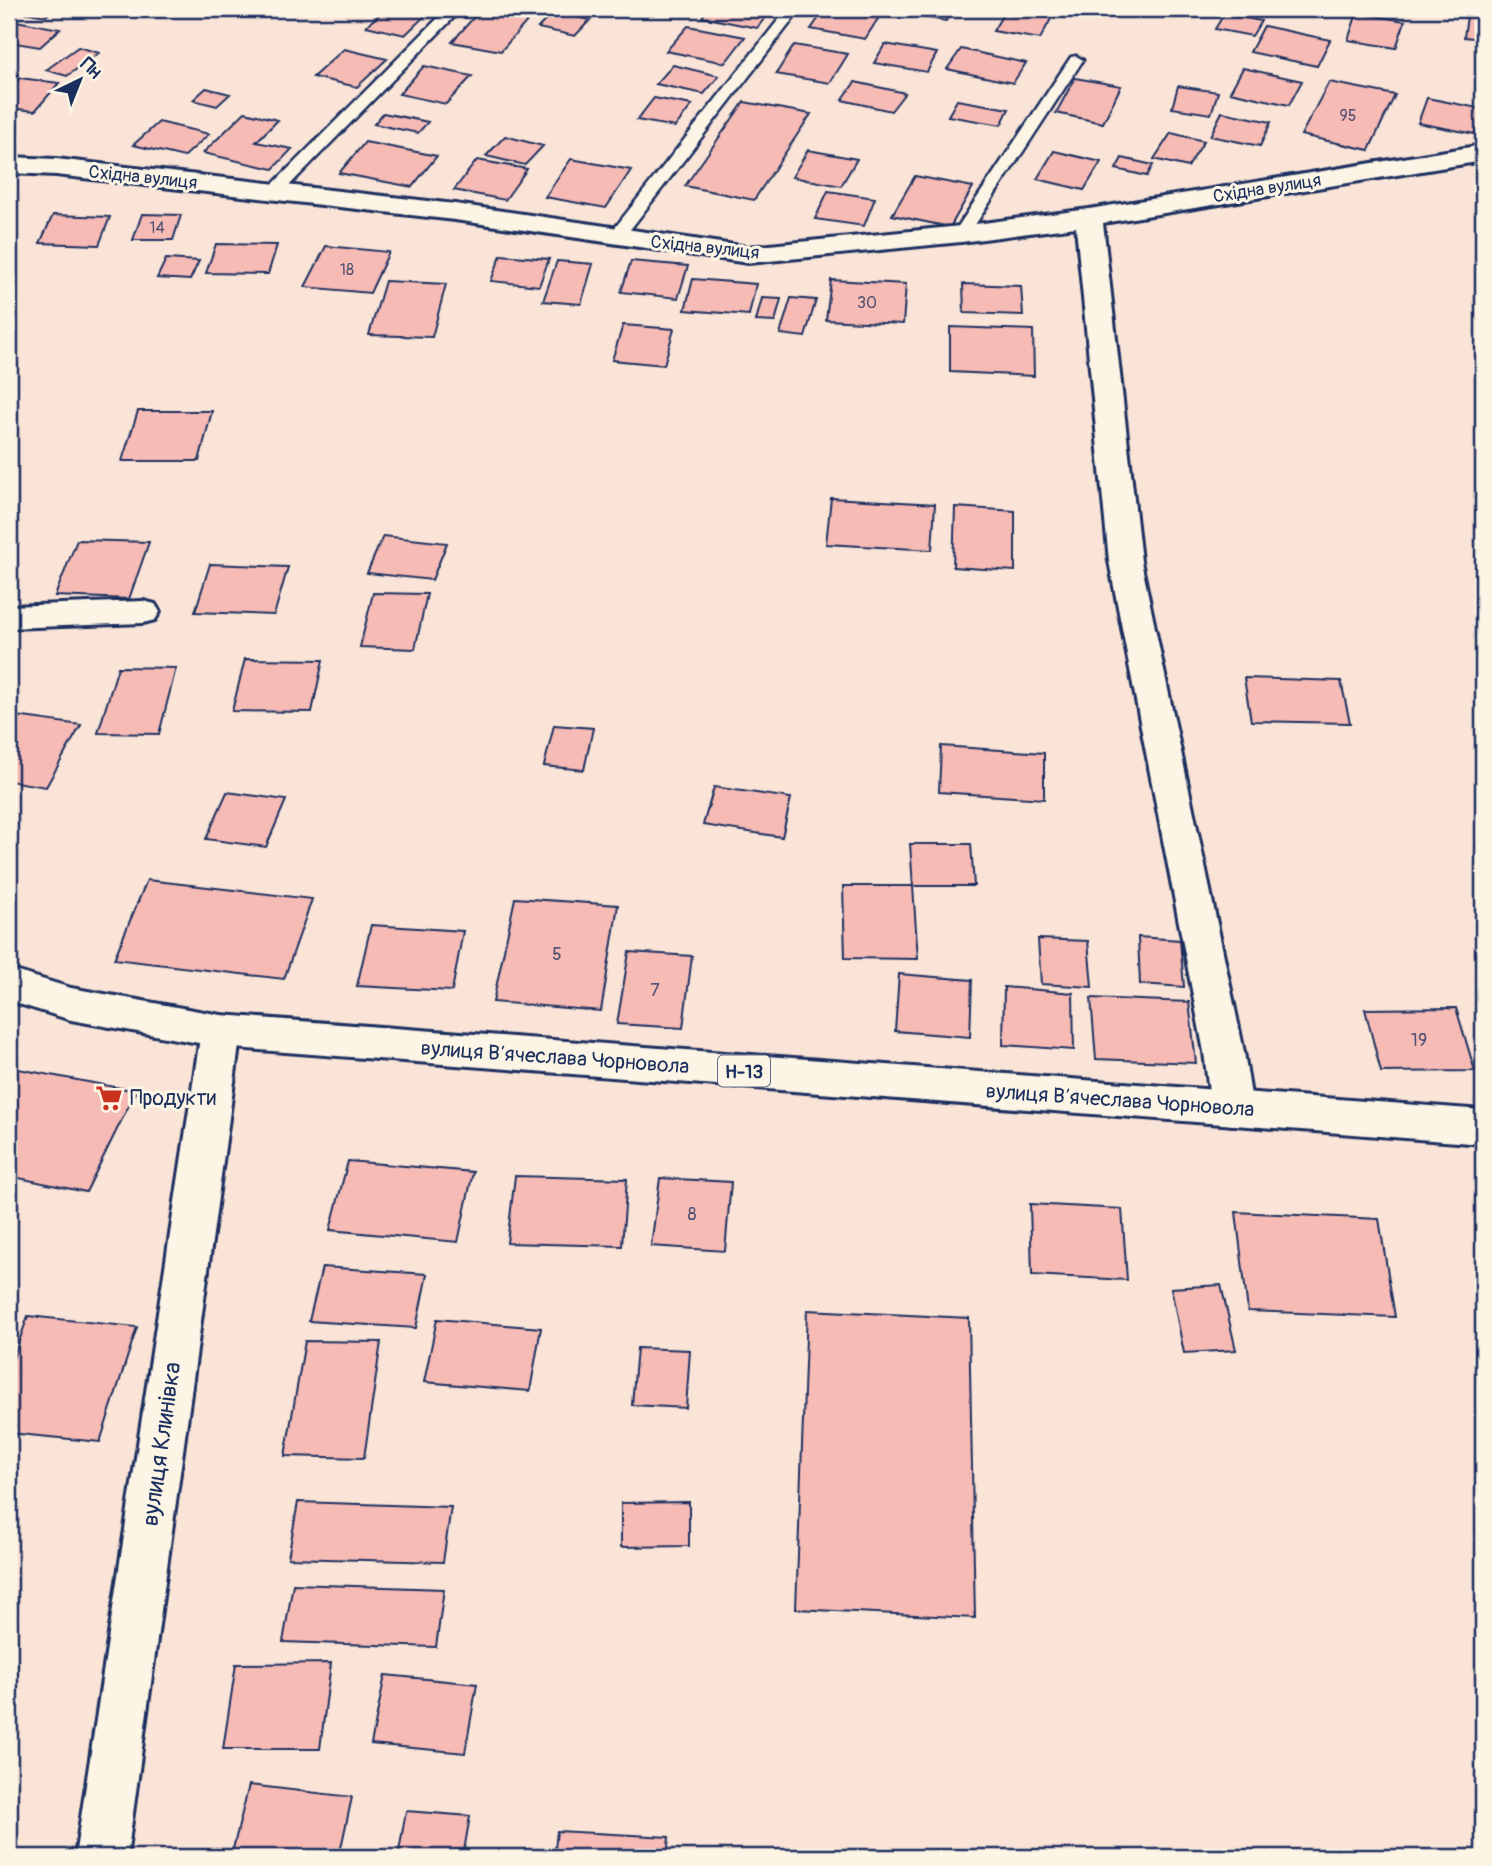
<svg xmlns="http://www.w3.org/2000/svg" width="1492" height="1866" font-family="Pangolin,sans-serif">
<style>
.building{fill:#f7bbb6;stroke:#1b2f5e;stroke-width:2}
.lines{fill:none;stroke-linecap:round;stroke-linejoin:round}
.service-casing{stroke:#1b2f5e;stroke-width:5}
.minor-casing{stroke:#1b2f5e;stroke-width:6}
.primary-casing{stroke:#1b2f5e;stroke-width:6}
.service{fill:#fcf5e5;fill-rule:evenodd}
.minor{fill:#fcf5e5;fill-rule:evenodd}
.primary{fill:#fcf5e5;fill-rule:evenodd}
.labels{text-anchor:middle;stroke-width:6;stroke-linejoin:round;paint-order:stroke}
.far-number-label{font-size:16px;fill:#525274}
.far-street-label{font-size:18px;fill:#1b2f5e;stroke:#fcf5e5}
.number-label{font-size:18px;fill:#525274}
.shield{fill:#fcf5e5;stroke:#5e6a86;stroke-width:2}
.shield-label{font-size:19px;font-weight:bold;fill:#1b2f5e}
.street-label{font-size:21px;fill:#1b2f5e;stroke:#fcf5e5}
.poi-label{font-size:21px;fill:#1b2f5e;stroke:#fcf5e5;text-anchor:start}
.near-street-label{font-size:24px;fill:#1b2f5e;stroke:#fcf5e5}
</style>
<rect width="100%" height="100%" fill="#fae4d7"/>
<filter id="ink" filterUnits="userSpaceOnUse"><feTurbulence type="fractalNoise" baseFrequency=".0143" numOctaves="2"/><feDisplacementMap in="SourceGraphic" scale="14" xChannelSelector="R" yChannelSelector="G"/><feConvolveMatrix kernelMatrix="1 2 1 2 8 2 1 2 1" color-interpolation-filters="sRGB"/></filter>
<g filter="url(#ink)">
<path class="building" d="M20,9H54L46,16L18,11Z
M386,9H418L430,11L405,35L366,26Z
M481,9L530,18L501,51L452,42Z
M708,9H772L757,28L702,17Z
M825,9H869L883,11L865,39L811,29Z
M898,9H952L946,21L895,13Z
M1006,9L1052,17L1040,39L993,31Z
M1468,9L1483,10V39L1464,37Z
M553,12L590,20L575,36L538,28Z
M1357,13L1405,21L1396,48L1348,40Z
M1224,14L1261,21L1252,36L1215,29Z
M16,21L60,29L40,47L9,42V27Z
M688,26L745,37L725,63L666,51Z
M1264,26L1330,40L1317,66L1250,52Z
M885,44L937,53L927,72L874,63Z
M794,45L848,54L830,83L776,74Z
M78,47L99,53L67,76L46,70Z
M344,49L387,59L357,87L313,77Z
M961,49L1026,63L1013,83L947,69Z
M673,65L719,76L704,94L656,84Z
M424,66L472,76L446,104L399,94Z
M1243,68L1302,81L1289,105L1230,92Z
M20,78L59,83L35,111L9,108V90Z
M1075,78L1121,86L1103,123L1056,113Z
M855,82L905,93L891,111L842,100Z
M1329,82L1395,95L1369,150L1301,135Z
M1178,86L1218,92L1211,114L1172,108Z
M206,88L230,94L217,106L193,100Z
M654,98L692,105L675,127L637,120Z
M1427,98L1483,109L1475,134L1418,123Z
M957,100L1009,109L1001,125L948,116Z
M744,102L811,114L754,200L685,186Z
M245,112L278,120L256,142L292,149L273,169L203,153Z
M1222,112L1271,122L1260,146L1210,136Z
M383,113L428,122L418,133L374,124Z
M159,122L209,134L184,157L133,145Z
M1171,133L1204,141L1188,167L1154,159Z
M505,136L543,146L525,165L486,156Z
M365,142L437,156L412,187L339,173Z
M808,150L857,159L841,186L792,177Z
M1054,151L1101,162L1084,190L1037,179Z
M1122,158L1153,165L1147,176L1116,169Z
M571,159L631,170L606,208L545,197Z
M477,160L527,169L505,200L454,190Z
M915,176L973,187L950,227L892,215Z
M828,191L875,198L864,226L815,219Z
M142,214L181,215L173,240H133Z
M53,215L110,217L99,245L40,243Z
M216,244L277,245L268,274L206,273Z
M326,246L389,252L370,293L305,287Z
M501,255L549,259L539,286L491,281Z
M166,259L199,261L190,280L157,278Z
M557,261L593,264L581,304L543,301Z
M631,261L688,266L678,298L621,292Z
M693,279L756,284L749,315L685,310Z
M831,280L906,284L903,324L826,320Z
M385,281L446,284L432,337L369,335Z
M963,284L1021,286L1023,315L964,313Z
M762,298L781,299L775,322L756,321Z
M791,298L816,300L805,337L780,334Z
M623,325L674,329L664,365L612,360Z
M950,327L1033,330L1034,376L950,372Z
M138,411H212L199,461H122Z
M831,498L935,504L932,550L826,544Z
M955,507L1015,511V571L953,567Z
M383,536L447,543L432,580L367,573Z
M77,540L149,542L129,599L55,596Z
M210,564L288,567L274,615L195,612Z
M373,593L427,594L415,649L360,647Z
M245,659L323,660L312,712L232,711Z
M118,667L176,668L159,734L98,733Z
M1244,678L1341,681L1350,723L1251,721Z
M9,715L81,725L46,787L9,781Z
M554,725L593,728L584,770L544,766Z
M941,746L1044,753V799L939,792Z
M714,787L791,798L782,837L703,825Z
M227,792L286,800L266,847L206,839Z
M910,844H971L974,886H913Z
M147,880L312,899L284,979L114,959Z
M843,886H913L918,959L845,958Z
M515,898L618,905L601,1011L493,1002Z
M371,925L463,931L452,991L357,986Z
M1138,937L1180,940L1184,987L1140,984Z
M1038,939L1088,941L1092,987L1041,984Z
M629,952L692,956L683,1028L617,1024Z
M899,974L972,980L970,1037L895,1031Z
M1004,987L1073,993L1074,1050L1003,1045Z
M1091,998L1189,1002L1196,1063L1096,1059Z
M1456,1008L1475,1071L1381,1072L1365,1009Z
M13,1068L136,1091L86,1192L9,1176V1076Z
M348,1161L473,1172L458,1242L330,1230Z
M515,1176L627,1179L622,1246L507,1243Z
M660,1178L731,1182L725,1251L651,1246Z
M1030,1204L1122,1209L1127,1280L1032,1275Z
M1236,1212L1379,1219L1395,1317L1248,1311Z
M322,1267L427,1274L416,1328L309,1321Z
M1221,1285L1236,1350L1184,1353L1171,1288Z
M807,1310L969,1318L975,1618L796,1609Z
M28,1316L137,1327L100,1442L9,1433V1370Z
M437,1319L541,1328L530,1391L424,1382Z
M305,1341L381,1342L364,1458L285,1456Z
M637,1348L690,1350L686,1408L632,1405Z
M298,1502L451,1507L443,1562L288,1558Z
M689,1502V1546L621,1547V1503Z
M293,1584L444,1589L436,1647L283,1642Z
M331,1663L320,1749H223L236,1664Z
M385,1675L477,1684L465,1753L371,1744Z
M249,1785L352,1797L339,1857H231Z
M406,1811L470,1816L463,1857H398Z
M557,1831L669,1837L667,1857H554Z"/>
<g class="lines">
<defs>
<path id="service" d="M447,9H462L280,195H268L266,192L268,189Z
M787,9H801L622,240H610L608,237L610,234Z
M1076,56L1083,60L969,234L967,237H955L953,234L1071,57Z"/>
<path id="minor" d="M1483,145V161L1103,223L1141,561L1244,1052L1253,1108L1247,1120L1232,1125L1217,1120L1211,1108L1204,1052L1109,561L1076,227L961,242L748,263L455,220L56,175L9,173V157L56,159L455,204L748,247L961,226L1089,209Z
M143,601L155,604L160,612L155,620L143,623L9,628V606Z
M221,1015L235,1020L241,1031L127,1857H75L201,1031L207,1020Z"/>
<path id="primary" d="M9,969L71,988L221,1015L1483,1110V1144L221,1047L71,1020L9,1001Z"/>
</defs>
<use href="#service" class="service-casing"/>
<use href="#minor" class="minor-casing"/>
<use href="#primary" class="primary-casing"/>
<use href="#service" class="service"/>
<use href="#minor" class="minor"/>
<use href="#primary" class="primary"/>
</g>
</g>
<defs>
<symbol id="supermarket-bare" viewBox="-9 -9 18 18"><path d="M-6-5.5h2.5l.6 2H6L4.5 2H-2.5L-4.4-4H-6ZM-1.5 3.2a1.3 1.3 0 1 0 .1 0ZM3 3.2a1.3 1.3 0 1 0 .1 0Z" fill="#c8321e" stroke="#fcf5e5" stroke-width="2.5" paint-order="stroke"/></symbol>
</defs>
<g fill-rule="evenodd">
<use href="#supermarket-bare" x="90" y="1079" width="38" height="38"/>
</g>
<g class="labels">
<g class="far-number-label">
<text x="1348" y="121">95</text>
<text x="157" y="233">14</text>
<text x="347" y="275">18</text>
<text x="867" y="308">30</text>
</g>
<g class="far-street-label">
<text transform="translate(143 177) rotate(6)" y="6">Східна вулиця</text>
<text transform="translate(1267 188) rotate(-9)" y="6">Східна вулиця</text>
<text transform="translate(705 247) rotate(6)" y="6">Східна вулиця</text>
</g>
<g class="number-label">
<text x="557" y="960">5</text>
<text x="655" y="996">7</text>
<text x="1419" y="1046">19</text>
<text x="692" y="1220">8</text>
</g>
<rect class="shield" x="718" y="1055.5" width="52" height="31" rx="5"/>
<g class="shield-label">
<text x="744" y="1078">Н-13</text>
</g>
<g class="street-label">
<text transform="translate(555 1057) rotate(4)" y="7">вулиця Вʼячеслава Чорновола</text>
<text transform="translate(1120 1100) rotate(4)" y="7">вулиця Вʼячеслава Чорновола</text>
</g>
<g class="poi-label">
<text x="130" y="1105">Продукти</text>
</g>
<g class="near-street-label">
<text transform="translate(161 1444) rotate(-82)" y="8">вулиця Клинівка</text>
</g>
</g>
<rect width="1492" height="1866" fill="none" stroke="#fcf5e5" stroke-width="35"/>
<rect x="18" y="18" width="1457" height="1831" fill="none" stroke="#1b2f5e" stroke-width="2.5" filter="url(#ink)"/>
<g transform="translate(80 80) rotate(43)" stroke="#fcf5e5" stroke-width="5" paint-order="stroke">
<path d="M0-5L12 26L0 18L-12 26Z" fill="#1b2f5e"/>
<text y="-10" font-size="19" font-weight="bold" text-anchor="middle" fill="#1b2f5e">Пн</text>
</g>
</svg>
